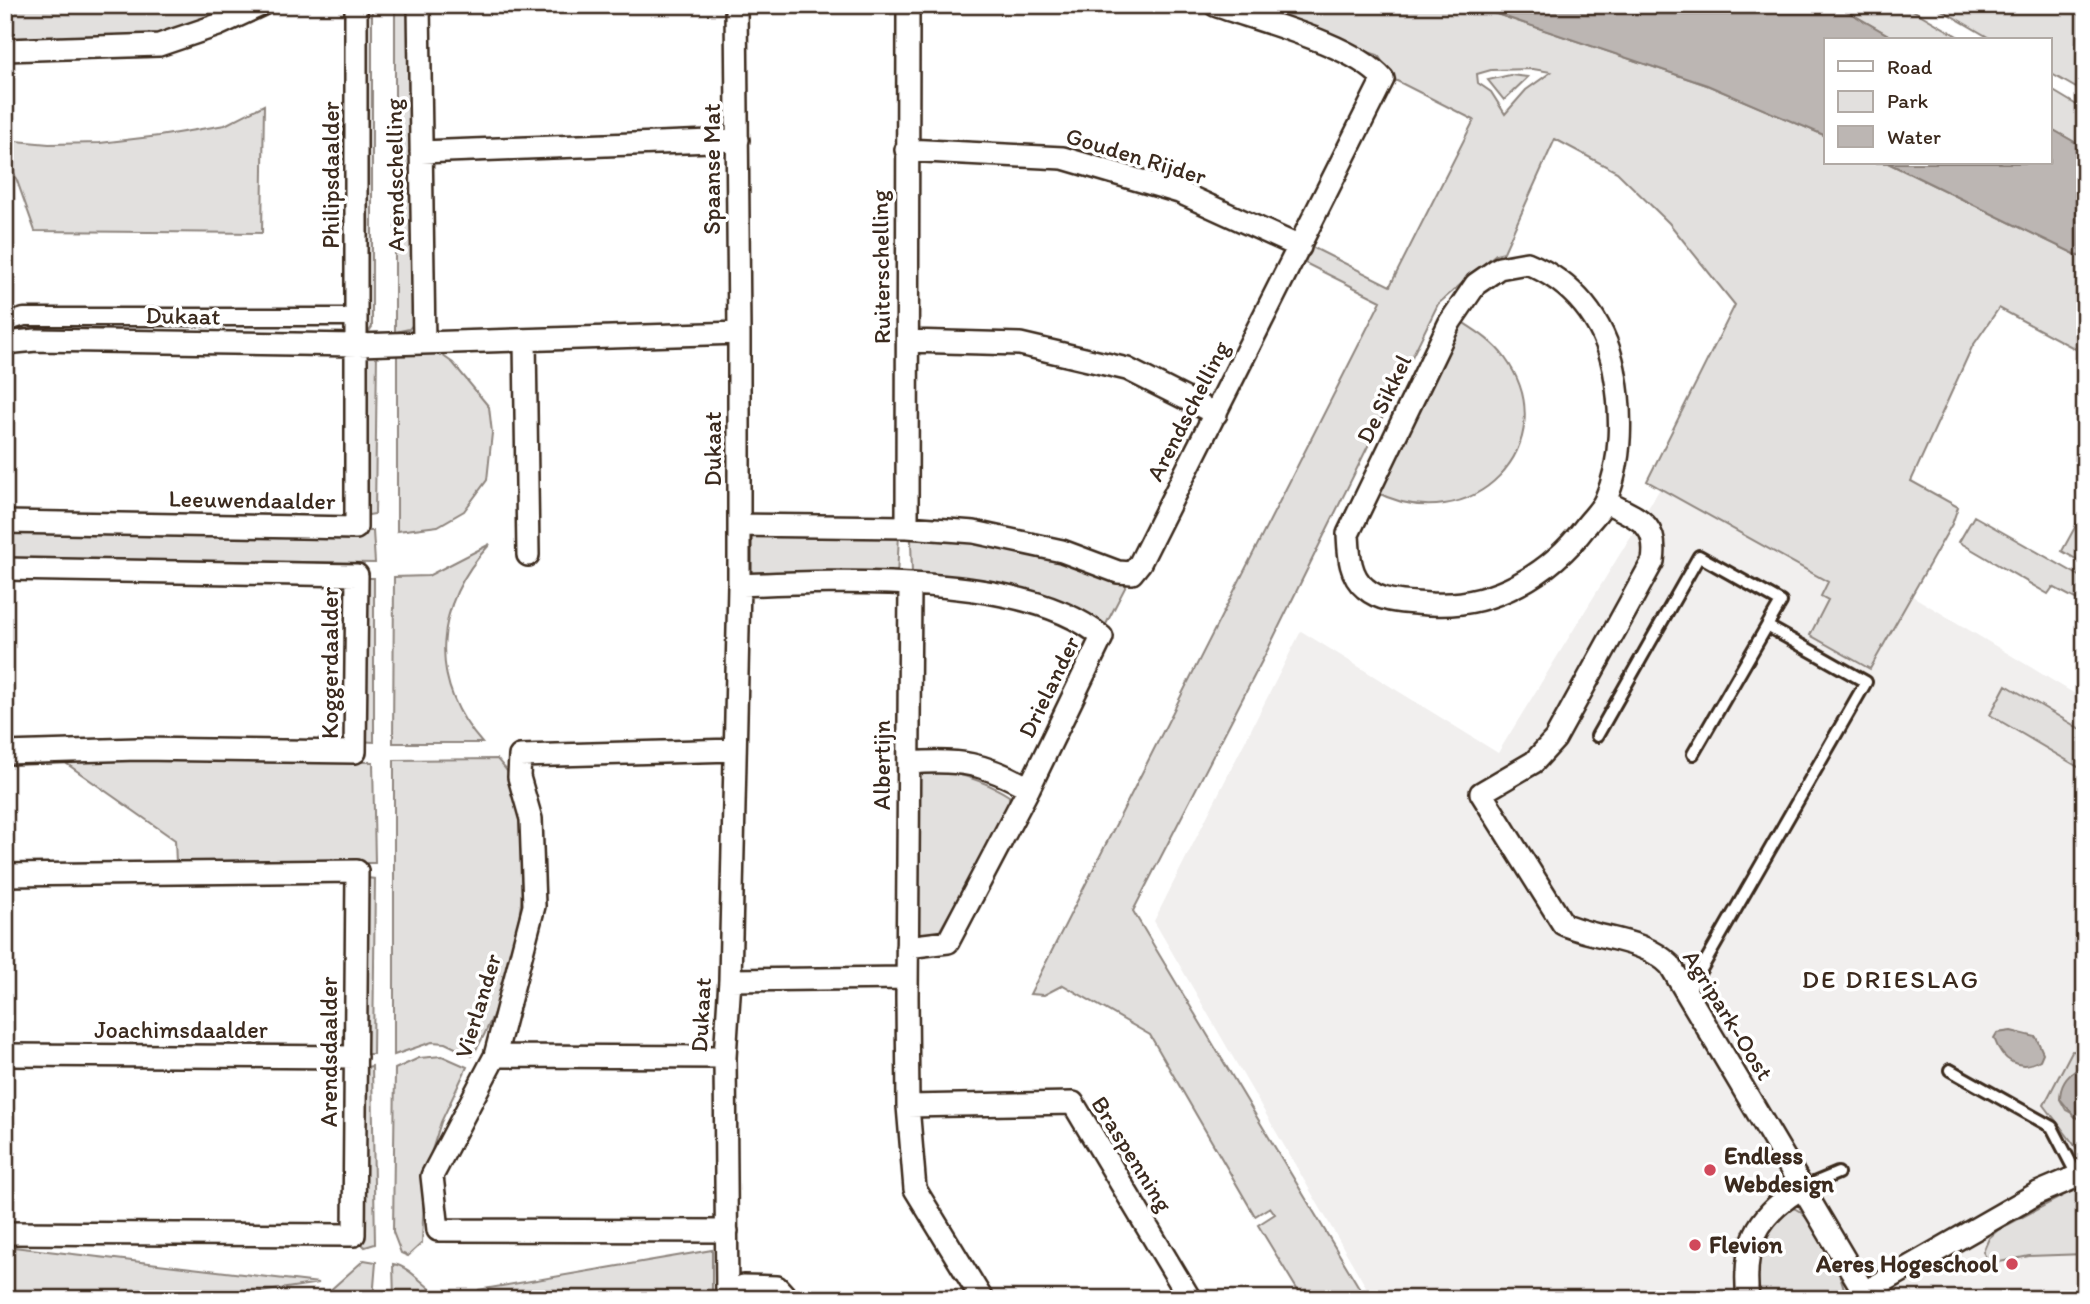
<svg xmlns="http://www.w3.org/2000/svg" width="2090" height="1304" font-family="Itim,sans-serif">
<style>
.built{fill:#f1efee}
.green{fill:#e2e0de;stroke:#8e857e;stroke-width:2;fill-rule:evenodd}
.water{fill:#bcb6b3;stroke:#887e77;stroke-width:2}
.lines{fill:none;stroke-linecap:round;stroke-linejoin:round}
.service-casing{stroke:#3b2a1e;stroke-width:16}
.pedestrian-casing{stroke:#3b2a1e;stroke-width:21}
.minor-casing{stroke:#3b2a1e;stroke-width:26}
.service{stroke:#fff;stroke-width:10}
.pedestrian{stroke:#fff;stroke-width:16}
.minor{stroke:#fff;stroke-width:21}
.poi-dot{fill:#d1495b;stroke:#fff;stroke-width:2.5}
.labels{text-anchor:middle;stroke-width:7;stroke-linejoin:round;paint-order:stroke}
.street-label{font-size:24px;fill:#3b2a1e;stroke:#fff}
.poi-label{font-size:24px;font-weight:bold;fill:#3b2a1e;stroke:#fff;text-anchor:start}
.neighbourhood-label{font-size:26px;letter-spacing:2px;fill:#3b2a1e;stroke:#fff}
</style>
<rect width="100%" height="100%" fill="#fff"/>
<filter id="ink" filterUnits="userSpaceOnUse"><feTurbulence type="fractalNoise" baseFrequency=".0143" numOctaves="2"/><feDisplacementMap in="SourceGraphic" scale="14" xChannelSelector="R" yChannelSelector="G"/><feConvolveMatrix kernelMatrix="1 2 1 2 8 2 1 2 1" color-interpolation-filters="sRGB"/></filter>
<g filter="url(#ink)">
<path class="built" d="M1680,456L2085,700V1299H1373L1154,921L1301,631L1498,753Z"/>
<path class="green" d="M5,5H249L159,35L9,44L5,33Z
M361,5H372V327L367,334L362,328Z
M395,5H413V324L409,329L395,332Z
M1221,5H1470L1707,85L1826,136V163H1888L2085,259V354L1999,308L1972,347L1911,481L1958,507L1952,524L1870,669L1810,635L1828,600L1821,596L1828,582L1647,481L1735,305L1669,223L1617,172L1555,139L1504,252L1496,254L1438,304L1265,655L1133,911L1366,1299H1303L1258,1225L1275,1214L1270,1207L1255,1216L1150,1035L1063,985L1044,995L1030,994L1381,301L1305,263L1310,246L1390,286L1474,120L1393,79L1378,55ZM1533,69L1551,72L1526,90L1505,114L1491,92L1478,83L1477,74L1491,70Z
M1836,5H1904L1964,40H1897Z
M1933,5H2085V93L2050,73V40H1993Z
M1510,75L1528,77L1504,100L1488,80Z
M2050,89L2085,110V148L2050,128Z
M264,105L262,233L35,231L5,147V140L49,144L100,143L159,136L225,125Z
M1459,320C1476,331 1493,341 1505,358C1567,443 1472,543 1374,491Z
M377,351L375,514L362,516V355Z
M439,353L453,363L489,407L492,433L487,480L464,511L438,526L397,531V354Z
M2085,509V564L2062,551Z
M1974,516L2085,579V604L2053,587L2048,594L1959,542Z
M88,530L373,531L375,563L5,558V534L10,533Z
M759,533H899L897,579L752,575V537Z
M915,534L996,543L1129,580L1103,630L912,574L911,540Z
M490,544C434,604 427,680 482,743H393L394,577L428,576Z
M359,578H374V742L359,741Z
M2006,685L2080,729L2085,722V771L1990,715Z
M60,759L373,762L375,863H176L175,840Z
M497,759C502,765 510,773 513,781C540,853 514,993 472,1056L445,1043L432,1042L394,1055V760Z
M944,771C968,776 989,783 1009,796L1010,806L939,932L927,938L919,936L915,929L916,788L920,773Z
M358,877L375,879L373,1054H359Z
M2072,1051L2085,1052V1078L2082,1072L2060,1099L2066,1110L2085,1120V1159L2044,1105Z
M442,1056L467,1067L441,1122L425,1172L422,1243L408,1256L401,1253L393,1232L395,1069L419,1058Z
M372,1066L375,1244L365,1247L358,1240L361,1068Z
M2085,1184V1254L2029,1256L1990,1264L1983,1252L1989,1238L1998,1230Z
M1792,1208C1810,1209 1845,1277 1845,1296L1840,1299H1756C1757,1263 1754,1226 1792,1208Z
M5,1246L319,1283L215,1299H5Z
M712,1250V1299H523L478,1290Z
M364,1260L376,1262L373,1299H285L327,1293Z
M393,1264C414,1267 427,1294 450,1299H394Z"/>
<path class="water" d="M1470,5H1836L1897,40H1826V136L1707,85Z
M2050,128L2085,148V259L1888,163H2050Z
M2011,1031L2036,1037L2043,1053L2040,1060C2019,1072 2002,1061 1994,1038L1997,1033Z
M2078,1069L2085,1078V1120L2075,1117L2060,1099C2060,1085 2066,1076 2078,1069Z"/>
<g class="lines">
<defs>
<path id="service" d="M1597,736L1699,556L1781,602L1767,626
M1687,994L1866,682L1767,626L1693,754
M1950,1070L2052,1127L2077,1175
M1802,1188L1838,1173"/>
<path id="pedestrian" d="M5,323L24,317H358"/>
<path id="minor" d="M419,5L424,343
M736,5L739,333
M5,50L159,45L218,25L261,5
M906,150L1063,158L1179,192L1300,247
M421,152L738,140
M1527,263C1573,282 1604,320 1614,369C1622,410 1623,462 1605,501C1601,510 1592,518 1586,526C1550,574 1493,608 1431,604C1409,602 1383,604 1365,588C1349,575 1349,553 1348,534L1450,322L1476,284L1499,268Z
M525,340L528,555
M908,341L1020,344L1127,369L1216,414
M5,343L36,340L358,345L739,333V585L730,980L725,1057L727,1299
M1605,501C1635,518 1659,521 1653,561L1555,739L1534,762L1481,793L1563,924C1598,940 1642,937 1670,965L1864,1292
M5,522L356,528V5
M739,525L907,527L974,532L1062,551L1118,572L1132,573L1140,563L1383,79C1353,44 1260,21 1215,5
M907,527L908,5
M5,569L357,575L355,752L138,749L5,753
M910,584L907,997L908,1106L915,1189L982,1299
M739,585C834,581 1028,572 1102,637L1029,788L948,942L907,947
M909,763C960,759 984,763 1029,788
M5,875L357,871L354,1235L5,1233
M730,980L907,978
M5,1055L356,1057
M495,1056L725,1057
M908,1106L1073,1103L1190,1299
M727,1231L438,1230L432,1176L495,1056L534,906L531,819L519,777L520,756L735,750
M728,1295L743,1286L777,1287L788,1299
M1748,1299C1742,1246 1756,1215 1802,1188
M1853,1299L2038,1193L2085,1173"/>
</defs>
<use href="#service" class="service-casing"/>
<use href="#pedestrian" class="pedestrian-casing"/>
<use href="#minor" class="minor-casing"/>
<use href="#service" class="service"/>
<use href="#pedestrian" class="pedestrian"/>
<use href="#minor" class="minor"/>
</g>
</g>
<g class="poi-dot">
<circle cx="1710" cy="1170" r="7"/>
<circle cx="1695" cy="1245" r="7"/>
<circle cx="2012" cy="1264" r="7"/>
</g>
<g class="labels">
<g class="street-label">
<text transform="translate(1136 156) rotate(17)" y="8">Gouden Rijder</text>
<text transform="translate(712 169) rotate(-90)" y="8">Spaanse Mat</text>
<text transform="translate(331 175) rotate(-90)" y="8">Philipsdaalder</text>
<text transform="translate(395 175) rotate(-91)" y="8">Arendschelling</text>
<text transform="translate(881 267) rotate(-91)" y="8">Ruiterschelling</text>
<text transform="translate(183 316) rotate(1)" y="8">Dukaat</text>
<text transform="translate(1384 399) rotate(-64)" y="8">De Sikkel</text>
<text transform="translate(1188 411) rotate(-63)" y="8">Arendschelling</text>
<text transform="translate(713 449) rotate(-90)" y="8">Dukaat</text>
<text transform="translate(252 500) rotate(1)" y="8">Leeuwendaalder</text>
<text transform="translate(330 663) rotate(-90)" y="8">Koggerdaalder</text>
<text transform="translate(1049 687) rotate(-64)" y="8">Drielander</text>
<text transform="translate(882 765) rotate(-90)" y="8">Albertijn</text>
<text transform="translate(478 1006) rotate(-73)" y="8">Vierlander</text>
<text transform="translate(701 1015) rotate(-87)" y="8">Dukaat</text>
<text transform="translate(1728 1015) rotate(58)" y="8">Agripark-Oost</text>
<text x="181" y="1038">Joachimsdaalder</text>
<text transform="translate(329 1052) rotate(-90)" y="8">Arendsdaalder</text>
<text transform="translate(1132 1154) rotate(58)" y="8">Braspenning</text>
</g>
<g class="poi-label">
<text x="1724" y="1164">Endless<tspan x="1724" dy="28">Webdesign</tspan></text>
<text x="1709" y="1253">Flevion</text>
<text x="1998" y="1272" text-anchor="end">Aeres Hogeschool</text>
</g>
<g class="neighbourhood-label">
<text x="1891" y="988">DE DRIESLAG</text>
</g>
</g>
<rect width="2090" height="1304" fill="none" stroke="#fff" stroke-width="28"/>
<rect x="14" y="14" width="2062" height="1276" fill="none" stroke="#3b2a1e" stroke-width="2.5" filter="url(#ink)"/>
<rect x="1824" y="38" width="228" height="126" fill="#ffffff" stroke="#b1aaa5" stroke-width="2"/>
<rect x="1838" y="61" width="35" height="10" fill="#ffffff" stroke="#b1aaa5" stroke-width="2"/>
<text x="1887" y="74" font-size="21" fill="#3b2a1e">Road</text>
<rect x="1838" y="91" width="35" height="21" fill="#e2e0de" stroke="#b1aaa5" stroke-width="2"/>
<text x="1887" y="108" font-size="21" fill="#3b2a1e">Park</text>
<rect x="1838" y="126" width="35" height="21" fill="#bcb6b3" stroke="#b1aaa5" stroke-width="2"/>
<text x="1887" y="144" font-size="21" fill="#3b2a1e">Water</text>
</svg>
